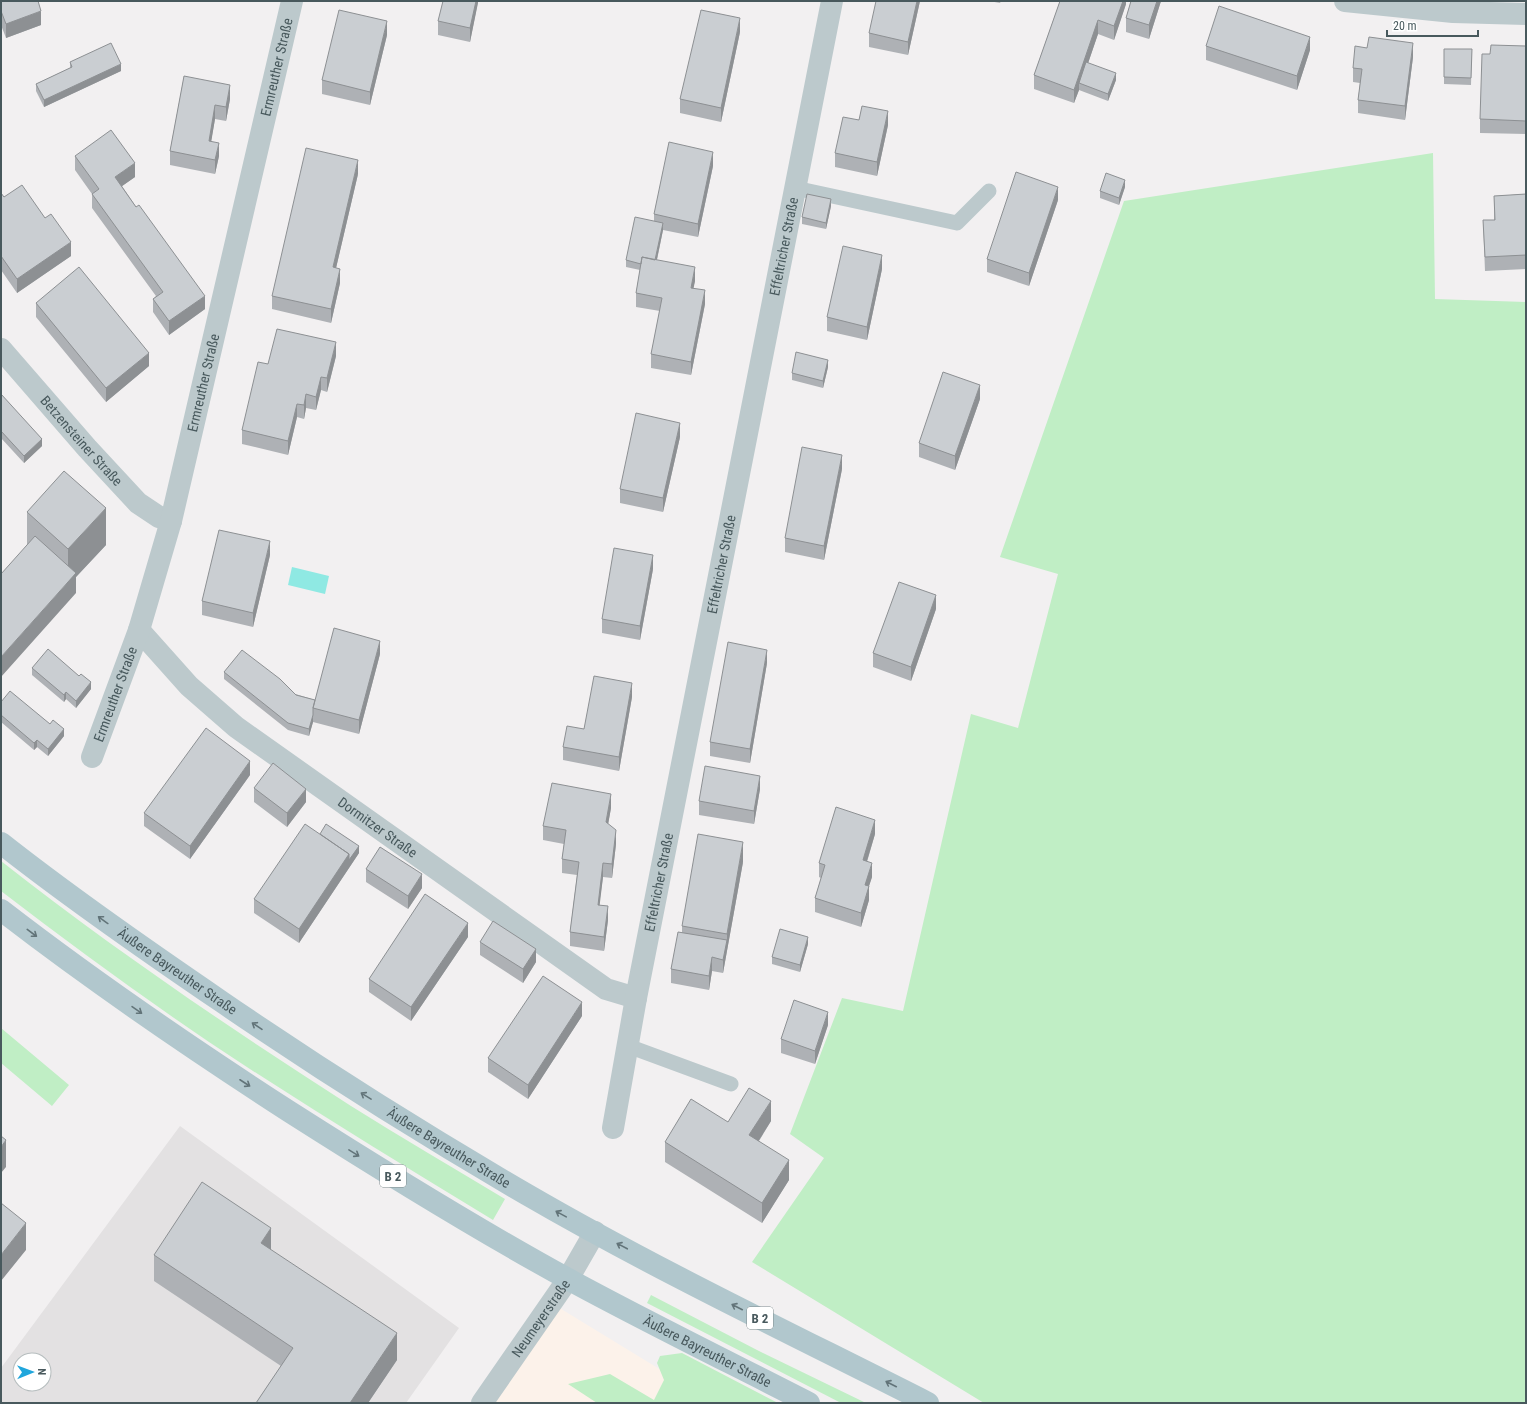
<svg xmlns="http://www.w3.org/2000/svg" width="1527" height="1404" font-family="'Roboto Condensed',sans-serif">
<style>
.commercial{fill:#fcf2ea}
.education{fill:#e3e1e2;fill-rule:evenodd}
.green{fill:#c0eec5}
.water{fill:#8fe9e3}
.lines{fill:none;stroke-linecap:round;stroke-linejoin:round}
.lane{stroke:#bcc9cc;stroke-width:15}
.street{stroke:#bcc9cc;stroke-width:22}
.primary{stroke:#b1c7cd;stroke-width:22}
.wall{fill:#aeb1b5}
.shaded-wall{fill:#8d9093}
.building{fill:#caced2;stroke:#8d9093}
.oneway{stroke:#627479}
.labels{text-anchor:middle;stroke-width:4;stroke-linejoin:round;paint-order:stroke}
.shield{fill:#fff;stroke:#7f8b8e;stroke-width:1}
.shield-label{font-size:13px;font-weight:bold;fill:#48595d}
.street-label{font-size:14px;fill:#48595d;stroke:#fff}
</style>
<rect width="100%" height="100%" fill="#f2f0f1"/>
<path class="commercial" d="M553,1304L715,1403H487Z"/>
<path class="education" d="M180,1126L459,1328L406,1403H1V1368ZM20,1360H44V1384H20Z"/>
<path class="green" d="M1433,153L1435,299L1526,302V1403H984L752,1262L824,1158L790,1134L842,998L903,1011L971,714L1018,728L1058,574L1000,557L1124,201Z
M1,861C113,949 231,1029 351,1106C402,1138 454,1168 505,1199L493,1220C397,1162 302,1104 209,1042C138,994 69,943 1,891Z
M1,1028L69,1085L52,1106L1,1063Z
M651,1295L757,1350L866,1403H841L647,1303Z
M682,1353L778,1403H597L568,1384L610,1374L654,1400L664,1380L657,1363L660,1356Z"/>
<path class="water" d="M292,567L329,576L325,594L288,585Z"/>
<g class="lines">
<path class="lane" d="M795,188L957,223L989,191
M628,1046L731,1084"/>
<g class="street">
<path d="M1345,1L1453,12L1526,14"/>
<path id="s1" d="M1,349L87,448L138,503L159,517L171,521"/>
<path id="s2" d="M139,630L189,686L236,727L606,989L636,998"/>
<path id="s3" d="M92,757L139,630L171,521L292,1"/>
<path id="s4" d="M613,1128L636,998L832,1"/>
<path id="s5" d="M482,1403L568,1279L595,1232"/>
</g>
<g class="primary">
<path id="s6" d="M1,843C72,899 147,951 222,1002C321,1070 423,1134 526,1194C657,1270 794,1335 928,1403"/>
<path id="s7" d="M1,910C94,982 191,1048 290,1112C381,1170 473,1227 568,1279C647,1322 729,1362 809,1403"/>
</g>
</g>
<path class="wall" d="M1,1L41,25L6,38L1,25Z
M478,1L470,42L438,35V21Z
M920,1L908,55L869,47V33Z
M989,1H1001L1000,3Z
M1060,1H1126V4L1114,40L1098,34L1088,63L1116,80L1108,101L1079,90L1074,103L1034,89V75Z
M1131,1H1161L1149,39L1126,32V18Z
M740,32L721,122L680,113V99Z
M387,35L370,105L322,94V80Z
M1206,46L1310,50L1297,90L1206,60Z
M1526,46V134L1480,133V119L1490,54Z
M1444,49H1472L1471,85L1444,84Z
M1413,57L1405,120L1358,113V100L1360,83L1353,82V68Z
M70,62L121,71L44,107L36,91V84L70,68Z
M184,76L230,99L226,121L215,119L211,141L219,156L215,174L170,165V151Z
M859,120L888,125L877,176L835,167V153Z
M75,156L135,177L122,186L205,309L169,335L153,312V299L156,296L92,208V194L75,170Z
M713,166L698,237L663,230L657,260L695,281L693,288L705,304L691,375L651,368V354L660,311L636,307V293L640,270L626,267V260L654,221V214Z
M358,174L336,268L340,283L331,323L272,309V296Z
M1125,187L1119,205L1100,198V191Z
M1,193L4,197L71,256L17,293L1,270Z
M1526,194V269L1485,271L1483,220H1494V196Z
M1058,200L1029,286L987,272V259Z
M831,206L826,229L802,224V217Z
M882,269L867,340L827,331V317Z
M36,303L149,366L106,402L36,317Z
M336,356L327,392L321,390L316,410L306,408L304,419L297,417L288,455L242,444V430L268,364Z
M828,367L823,388L792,380V373Z
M1,394L42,446L24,463L1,438Z
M980,399L955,470L919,457V443Z
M680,437L663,512L620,503V489Z
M842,469L824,560L785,552V538Z
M27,512L106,545L76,577V593L27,545Z
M270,555L253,627L202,615V601Z
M653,569L640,640L602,633V619Z
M936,609L911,681L873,667V653Z
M380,654L359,734L313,722L309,736L288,730L224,679V672L315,700Z
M767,663L750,763L710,756V742Z
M32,668L79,676L91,689L76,708L66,699L64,702L32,675Z
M632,697L619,771L563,760V747L584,729Z
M1,702L64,736L48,756L37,747L34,750L1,722Z
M250,775L190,859L144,826V813Z
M254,788L306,802L287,827L254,802Z
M760,789L754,824L699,815V801Z
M611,808L608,824L616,844L612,878L603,877L599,905L608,920L604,951L570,946V932L577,875L562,873V859L564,844L543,840V826Z
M320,834L359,853L299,943L254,913V899Z
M875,834L867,862L872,877L869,886V900L861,927L815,912V898L821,878L819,877V863Z
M743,862L723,973L712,971L709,990L671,983V969L682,933V926Z
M366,869L422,888L408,909L366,882Z
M468,937L411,1021L369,992V979Z
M480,942L536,962L523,983L480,955Z
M808,944L800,972L772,964V957Z
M582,1016L528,1099L488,1072V1058Z
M828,1025L815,1064L781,1053V1039Z
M771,1121L759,1141L789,1180L762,1223L665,1162V1142L728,1122Z
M271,1250L397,1360L368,1403H256L281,1366L154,1281V1255Z"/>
<path class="shaded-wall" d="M476,1H478V3L470,42V28Z
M917,1H920L908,55V42Z
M1123,1H1126V4L1114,40V26Z
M1157,1H1161L1149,39V25Z
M41,11V25L6,38V24Z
M740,18V32L721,122V108Z
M1098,20V34L1081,84L1079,83V90L1074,103V90Z
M387,21V35L370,105V92Z
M1310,37V50L1297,90V76Z
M1413,43V57L1405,120V106Z
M121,64V71L44,107V100Z
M1116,73V80L1108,101V94Z
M230,85V99L226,121V107Z
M215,105V119L209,155V141Z
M888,111V125L877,176V162Z
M219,143V156L215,174V160Z
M713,152V166L698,237V224Z
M358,160V174L333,281V267Z
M135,163V177L115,191V177Z
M1125,180V187L1119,205V198Z
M1058,187V200L1029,286V273Z
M831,199V206L826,229V223Z
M663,223V230L654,273V266Z
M71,242V256L17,293V279Z
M882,255V269L867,340V327Z
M695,267V281L691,301V288Z
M340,269V283L331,323V309Z
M705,290V304L691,375V362Z
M205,296V309L169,335V321Z
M336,342V356L327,392V378Z
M149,353V366L106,402V388Z
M828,360V367L823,388V381Z
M321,377V390L316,410V397Z
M980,385V399L955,470V456Z
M306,394V408L304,419V405Z
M297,404V417L288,455V441Z
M680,423V437L663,512V498Z
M42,439V446L24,463V456Z
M842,455V469L824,560V546Z
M106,508V545L76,577V593L1,677V657L68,582V549Z
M270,541V555L253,627V613Z
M653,555V569L640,640V626Z
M936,595V609L911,681V667Z
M380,641V654L359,734V720Z
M767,650V663L750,763V749Z
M91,682V689L76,708V701Z
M632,683V697L619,771V757Z
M66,692V699L64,702V695Z
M313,715V722L309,736V729Z
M64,729V736L48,756V749Z
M37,740V747L34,750V743Z
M250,761V775L190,859V846Z
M760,776V789L754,824V811Z
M306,789V802L287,827V813Z
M611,794V808L606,836V822Z
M875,820V834L863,874V860Z
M616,830V844L612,878V864Z
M743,842V862L723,973V960L727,940V934Z
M359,846V853L299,943V929L349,854Z
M603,863V877L598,919V905Z
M872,863V877L865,898V885Z
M422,874V888L408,909V896Z
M869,886V900L861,927V913Z
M608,906V920L604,951V937Z
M468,923V937L411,1021V1007Z
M808,937V944L800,972V965Z
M536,949V962L523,983V969Z
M712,957V971L709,990V976Z
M582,1002V1016L528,1099V1085Z
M828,1012V1025L815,1064V1051Z
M771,1101V1121L749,1156V1135Z
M6,1140V1167L1,1173V1147Z
M789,1160V1180L762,1223V1203Z
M26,1223V1250L1,1281V1255Z
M271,1228V1255L261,1243Z
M397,1333V1360L368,1403H350Z"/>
<path class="building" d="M1,1H38L41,11L6,24L1,11Z
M443,1H476L470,28L438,21Z
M876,1H917L908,42L869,33Z
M1060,1H1123L1114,26L1098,20L1074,90L1034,75Z
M1131,1H1157L1149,25L1126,18Z
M1219,6L1310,37L1297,76L1206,46Z
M339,10L387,21L370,92L322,80Z
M701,10L740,18L721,108L680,99Z
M1369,37L1413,43L1405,106L1358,100L1362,69L1353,68L1355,46L1367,48Z
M111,43L121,64L44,100L36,84L72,67L70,62Z
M1491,45L1526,46V121L1480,119L1482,54H1490Z
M1444,49H1472L1471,78L1444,77Z
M1086,62L1116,73L1108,94L1079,83Z
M184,76L230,85L226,107L215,105L209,141L219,143L215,160L170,151Z
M862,106L888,111L877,162L835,153L843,117L859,120Z
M111,130L135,163L115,177L136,207L139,205L205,296L169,321L153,299L163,292L92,194L99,189L75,156Z
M669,142L713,152L698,224L654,214Z
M306,148L358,160L333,267L340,269L331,309L272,296Z
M1016,172L1058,187L1029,273L987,259Z
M1106,173L1125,180L1119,198L1100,191Z
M22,185L45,218L51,214L71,242L17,279L1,256V193L4,197Z
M807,194L831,199L826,223L802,217Z
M1526,194V255L1485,257L1483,220H1495L1494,196Z
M635,217L663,223L655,260L642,257L641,264L626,260Z
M843,246L882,255L867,327L827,317Z
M642,257L695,267L691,288L705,290L691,362L651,354L662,298L636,293Z
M79,267L149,353L106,388L36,303Z
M277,329L336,342L327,378L321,377L316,397L306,394L304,405L297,404L288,441L242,430L258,362L268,364Z
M796,352L828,360L823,381L792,373Z
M943,372L980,385L955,456L919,443Z
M1,394L42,439L24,456L1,431Z
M636,413L680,423L663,498L620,489Z
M802,447L842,455L824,546L785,538Z
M64,471L106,508L68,549L27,512Z
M219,530L270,541L253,613L202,601Z
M35,536L76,573L1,657V574Z
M614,548L653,555L640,626L602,619Z
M899,582L936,595L911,667L873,653Z
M334,628L380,641L359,720L313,708Z
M728,642L767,650L750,749L710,742Z
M48,649L79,676L81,674L91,682L76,701L66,692L64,695L32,668Z
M242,650L280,679L296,695L315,700L313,708V715L309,729L288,723L224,672Z
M594,676L632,683L619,757L563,747L567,726L584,729Z
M10,691L50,724L53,720L64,729L48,749L37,740L34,743L1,715V702Z
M206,728L250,761L190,846L144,813Z
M273,763L306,789L287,813L254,788Z
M705,766L760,776L754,811L699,801Z
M552,783L611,794L606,822L616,830L612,864L603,863L598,905L608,906L604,937L570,932L579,862L562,859L566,830L543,826Z
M836,807L875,820L863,860L872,863L865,885L869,886L861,913L815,898L825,865L819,863Z
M305,824L349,854L299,929L254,899Z
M326,824L359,846L349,860V854L320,834Z
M698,834L743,842L727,934L682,926Z
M380,847L422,874L408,896L366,869Z
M425,894L468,923L411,1007L369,979Z
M493,921L536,949L523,969L480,942Z
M780,929L808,937L800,965L772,957Z
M678,932L727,940L723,960L712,957L709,976L671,969Z
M543,976L582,1002L528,1085L488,1058Z
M794,1000L828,1012L815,1051L781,1039Z
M749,1088L771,1101L749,1135L789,1160L762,1203L665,1142L691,1099L728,1122Z
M1,1136L6,1140L1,1147Z
M202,1182L271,1228L261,1243L397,1333L350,1403H256L293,1348L154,1255Z
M1,1203L26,1223L1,1255Z"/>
<defs><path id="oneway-shaft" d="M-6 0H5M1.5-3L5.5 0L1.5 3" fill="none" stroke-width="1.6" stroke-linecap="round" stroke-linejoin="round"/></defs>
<g class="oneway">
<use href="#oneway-shaft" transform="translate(103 920) rotate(-144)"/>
<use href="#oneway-shaft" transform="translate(32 933) rotate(37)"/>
<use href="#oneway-shaft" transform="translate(137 1010) rotate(35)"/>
<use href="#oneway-shaft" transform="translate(257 1026) rotate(-146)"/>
<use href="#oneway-shaft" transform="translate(245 1083) rotate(33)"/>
<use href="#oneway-shaft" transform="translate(366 1096) rotate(-148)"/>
<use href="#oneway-shaft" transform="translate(354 1153) rotate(32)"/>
<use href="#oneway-shaft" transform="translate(561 1214) rotate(-151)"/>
<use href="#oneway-shaft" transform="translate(622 1246) rotate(-152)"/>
<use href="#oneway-shaft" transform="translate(737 1307) rotate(-153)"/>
<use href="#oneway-shaft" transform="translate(891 1384) rotate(-153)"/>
</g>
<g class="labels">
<g class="shield">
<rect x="380" y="1165" width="26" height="22" rx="3"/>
<rect x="747" y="1307" width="26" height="22" rx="3"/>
</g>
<g class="shield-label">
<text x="393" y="1181">B 2</text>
<text x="760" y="1323">B 2</text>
</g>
<g class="street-label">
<text dy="5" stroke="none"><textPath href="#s3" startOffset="715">Ermreuther Straße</textPath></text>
<text dy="5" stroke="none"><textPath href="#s4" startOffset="898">Effeltricher Straße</textPath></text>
<text dy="5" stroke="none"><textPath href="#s3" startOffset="391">Ermreuther Straße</textPath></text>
<text dy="5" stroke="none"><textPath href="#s1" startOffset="122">Betzensteiner Straße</textPath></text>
<text dy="5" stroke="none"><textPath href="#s4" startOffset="574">Effeltricher Straße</textPath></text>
<text dy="5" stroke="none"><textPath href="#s3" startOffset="67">Ermreuther Straße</textPath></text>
<text dy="5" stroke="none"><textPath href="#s2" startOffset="311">Dormitzer Straße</textPath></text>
<text dy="5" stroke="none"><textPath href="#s4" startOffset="250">Effeltricher Straße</textPath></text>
<text dy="5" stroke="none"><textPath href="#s6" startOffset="218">Äußere Bayreuther Straße</textPath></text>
<text dy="5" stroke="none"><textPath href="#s6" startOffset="542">Äußere Bayreuther Straße</textPath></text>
<text dy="5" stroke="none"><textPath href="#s5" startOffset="103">Neumeyerstraße</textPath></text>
<text dy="5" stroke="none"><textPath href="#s7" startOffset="834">Äußere Bayreuther Straße</textPath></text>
</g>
</g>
<rect width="1527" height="1404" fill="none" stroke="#48595d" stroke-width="4"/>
<g transform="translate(32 1372) rotate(89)"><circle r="19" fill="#ffffff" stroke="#b6bdbe"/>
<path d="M0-3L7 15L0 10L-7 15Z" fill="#20a6dc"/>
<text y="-6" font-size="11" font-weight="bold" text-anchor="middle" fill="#48595d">N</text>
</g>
<path d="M1387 30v6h91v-6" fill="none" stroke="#48595d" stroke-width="2"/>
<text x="1393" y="30" font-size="12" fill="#48595d" stroke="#ffffff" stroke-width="3" paint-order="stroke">20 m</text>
</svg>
